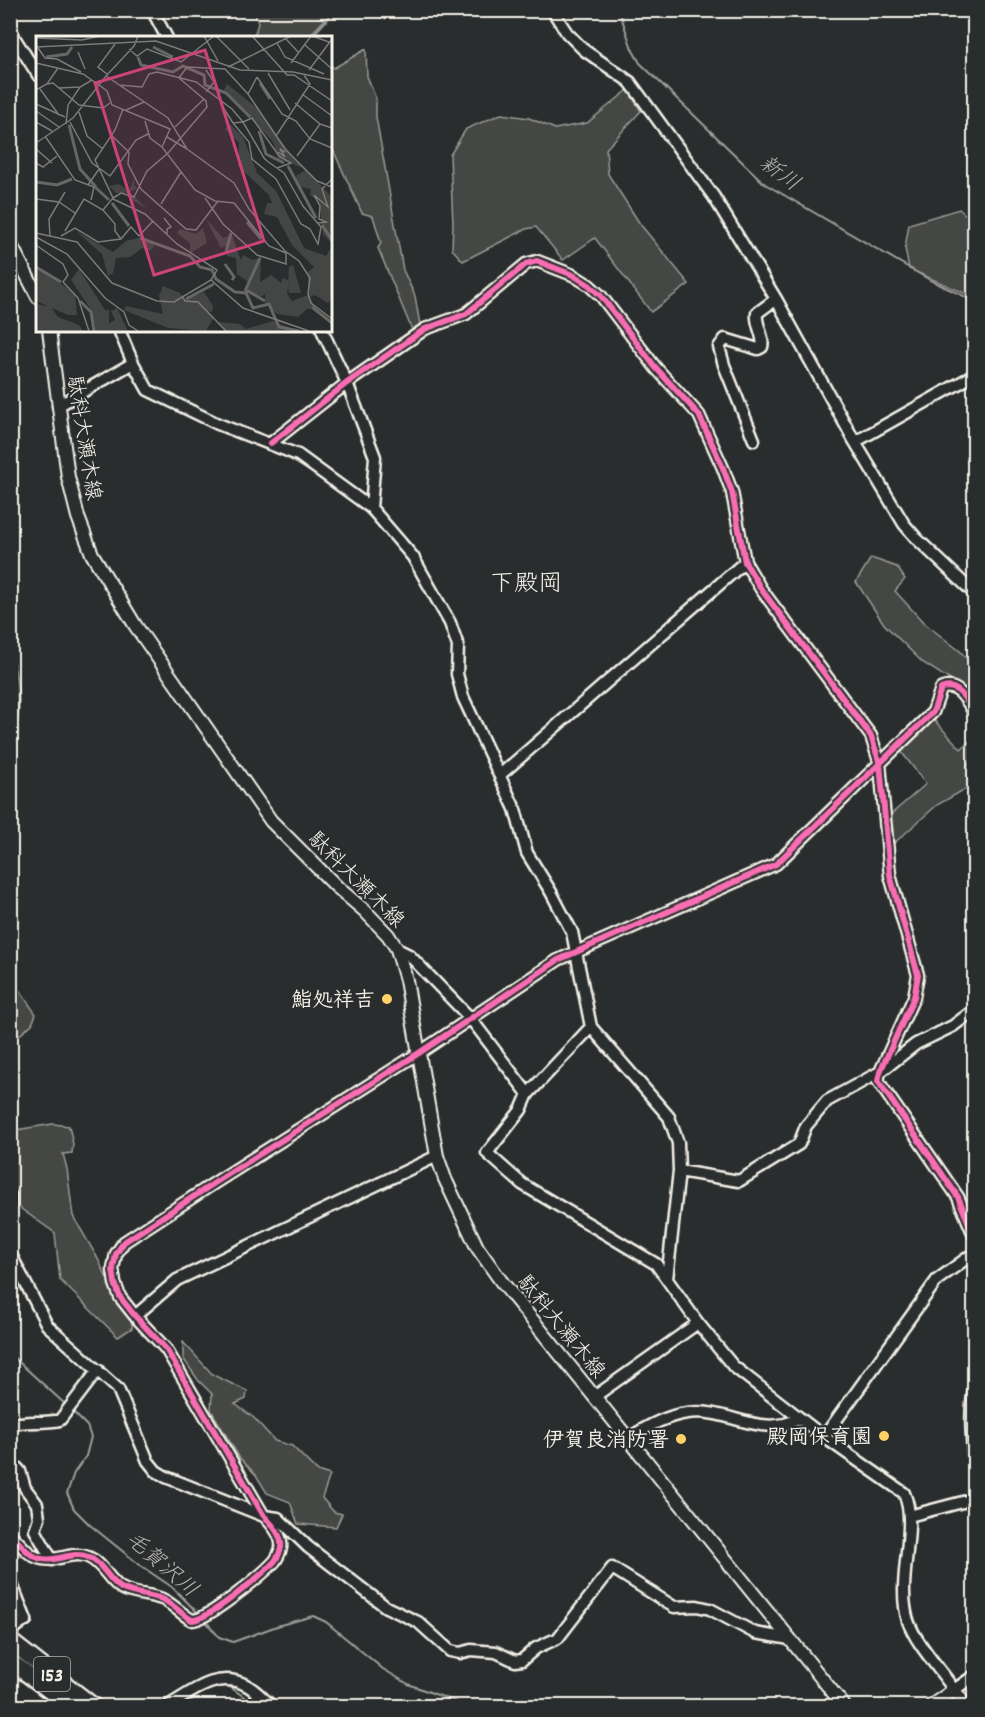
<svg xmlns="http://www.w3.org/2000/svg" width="985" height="1717" font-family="Dekko,'Klee One',sans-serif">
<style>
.green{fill:#444645;stroke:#9c9c96;stroke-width:1.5}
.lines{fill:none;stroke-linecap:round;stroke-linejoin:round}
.stream{stroke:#9f9f9a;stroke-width:2}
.minor-casing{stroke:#f4f1e8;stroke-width:15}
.major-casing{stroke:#f4f1e8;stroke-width:16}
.highway-casing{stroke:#f4f1e8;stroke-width:20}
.minor{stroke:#2a2d2e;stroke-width:10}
.major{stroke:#2a2d2e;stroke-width:12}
.highway{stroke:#2a2d2e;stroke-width:15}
.cycleway-casing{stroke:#2a2d2e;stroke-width:10}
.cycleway{stroke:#f96db3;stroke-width:6}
.poi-dot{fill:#ffd166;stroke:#2a2d2e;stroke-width:2}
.labels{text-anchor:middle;stroke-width:4.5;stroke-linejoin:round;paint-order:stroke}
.shield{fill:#2a2d2e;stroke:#b7b6b0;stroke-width:1.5}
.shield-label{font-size:20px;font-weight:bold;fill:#f4f1e8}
.street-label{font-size:21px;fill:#f4f1e8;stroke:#2a2d2e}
.poi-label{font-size:21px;font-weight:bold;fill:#f4f1e8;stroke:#2a2d2e;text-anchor:end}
.water-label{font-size:22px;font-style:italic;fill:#b5b3ae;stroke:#2a2d2e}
.quarter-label{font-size:24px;fill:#f4f1e8;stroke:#2a2d2e}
.inset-river{fill:none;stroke:#676866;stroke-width:3}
.inset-road{fill:none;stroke:#7b7b78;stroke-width:1.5}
.view{fill:#cc4377;fill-opacity:0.15;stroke:#cc4377;stroke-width:3}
.inset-edge{fill:none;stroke:#f4f1e8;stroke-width:3}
</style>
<rect width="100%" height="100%" fill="#2a2d2e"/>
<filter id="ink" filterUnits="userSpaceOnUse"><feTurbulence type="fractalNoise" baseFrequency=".0167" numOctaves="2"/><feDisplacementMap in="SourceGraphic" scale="12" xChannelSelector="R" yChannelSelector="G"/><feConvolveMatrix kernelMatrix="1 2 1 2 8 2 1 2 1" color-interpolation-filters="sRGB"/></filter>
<g filter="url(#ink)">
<path class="green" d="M254,11V10L333,11L307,38L254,37L258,23Z
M366,49L367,76L376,99V117L403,270L415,296L420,325L412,330L378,248L381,243L373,216L362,213L330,143V65L334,68Z
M628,90L641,111L606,149L608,174L640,224L689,284L651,312L595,238L563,260L536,227L526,229L463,261L452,249L453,224L450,155L466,129L501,114L529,118L555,129L587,123Z
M959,209L974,222V302L967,294L909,269L905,248L909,224Z
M871,558L897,567L905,579L895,591L924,623L960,651L974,667V699L973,700L974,704V735L955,683L922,662L884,624L856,582Z
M11,654C20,687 23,716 11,748Z
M934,720L961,749L974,737V756L967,767L974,775V784L937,805L892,845L889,816L926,784L900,750Z
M10,977L36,1014L32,1024L14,1040H11Z
M53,1124L69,1126L73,1144L72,1153L63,1154L67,1169L73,1216L97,1257L121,1308L132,1322V1328L118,1337L60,1280L55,1233L17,1206L10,1195V1131Z
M183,1342L213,1375L247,1391L246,1399L235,1404L254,1418L275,1441L292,1446L317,1471L330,1475L322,1498L334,1512L342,1514L336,1527L298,1524L290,1502L267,1493L256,1475L239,1457L211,1410L212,1394L198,1380L183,1358Z"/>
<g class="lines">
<path class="stream" d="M619,10L632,49L640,63L765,184L930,280L966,297L974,305
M10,20L35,60
M310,38L336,10
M134,376L142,389
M277,452C316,474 355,499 385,532
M397,546L414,570
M483,751L490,768
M509,808L521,853L563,925
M566,930L569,945
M589,1033L621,1069
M674,1279L691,1304
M10,1354L66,1405
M72,1411L87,1426L91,1437L86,1456L74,1473L67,1493L74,1509L90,1525L141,1566L172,1587L200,1615
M907,1490L914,1501L916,1511
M915,1522C912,1556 902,1599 920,1631C930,1648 944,1664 956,1680
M204,1619L219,1637L233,1642L277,1626L313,1616L326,1622L383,1669L408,1684L467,1706
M230,1687L257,1706"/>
<defs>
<path id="minor" d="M152,10L167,38
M552,10L567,33L584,50L630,82L714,197L776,299L855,442L904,524L917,539L974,593
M10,31L38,75
M119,330L133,363L148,390L218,424L298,455L371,508L413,557L450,623L458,646L457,674L463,697L515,809L527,853L551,892L572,932L591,1027L669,1117L678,1143L679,1171L667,1279
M322,330L347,383L375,457L371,508
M58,406L133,363
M754,440L724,365L719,347L725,339L758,349L762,347C765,336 755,325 757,313L776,299
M855,442L974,375
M271,443L347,383L425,329L466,314L526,264L537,261L573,275L589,285L601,296L656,368L699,415L723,468L732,492L745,562L761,589L871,736L880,764L890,875L918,975L914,997L880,1072L878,1081L958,1197L974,1235
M500,775L745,562
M397,949L409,955L471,1019L528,1094
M591,1027L528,1094L521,1110L487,1153L522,1184L656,1264L698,1323L733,1366L824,1437L904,1493C919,1527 895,1579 908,1621C916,1644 940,1669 954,1690L974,1676
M679,1171L739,1181L799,1144L806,1126L827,1101L880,1072L916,1044L953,1026L974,1010
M10,1195V1206
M10,1253L47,1325L118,1389L148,1461L156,1471L166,1477L264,1516L278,1518L308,1547L386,1607L418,1622L450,1651L460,1653L471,1650L496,1652L515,1661L522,1660L536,1648L558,1638L612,1568L674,1607L697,1606L710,1609L755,1633L790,1639
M135,1316L177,1280L437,1156
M974,1389C969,1415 972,1439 974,1465
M594,1397L698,1323
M10,1425C26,1420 43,1424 60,1420L98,1370
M824,1437L937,1280L974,1253
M628,1439C644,1428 667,1416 687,1413C729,1407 760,1440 800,1418
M10,1460L20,1471L25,1488L37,1504L39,1518L35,1530L52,1560
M909,1516L974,1499
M10,1534C20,1542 26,1554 38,1558C55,1564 72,1550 88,1557C103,1563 108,1580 121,1588C134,1595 149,1594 162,1599C173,1604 181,1614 192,1620C207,1621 264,1573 275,1561C278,1557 280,1552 281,1548C283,1536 272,1524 264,1516L166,1349L135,1316L120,1297L115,1283L113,1269L116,1254L124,1242L216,1182L419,1053L558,960L776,864L933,712L941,689C957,681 967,701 974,712
M10,1579L26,1620L10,1631
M168,1706C192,1692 217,1670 246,1685C256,1690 264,1700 272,1706"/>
<path id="major" d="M10,243L38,297
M49,330L68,477L78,517L92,554L135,625L271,821L337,887L365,911L388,935L397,949L406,980L437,1156L445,1179L477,1247L501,1281L844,1706
M931,1706L954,1690L966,1706"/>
<path id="highway" d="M10,1641L93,1706
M10,1661L70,1706"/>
</defs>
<use href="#minor" class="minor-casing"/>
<use href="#major" class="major-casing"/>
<use href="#highway" class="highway-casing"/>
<use href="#minor" class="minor"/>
<use href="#major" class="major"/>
<use href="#highway" class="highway"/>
<defs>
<path id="cycleway" d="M271,443L347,383L425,329L466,314L526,264L537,261L573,275L589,285L601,296L656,368L699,415L723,468L732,492L745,562L761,589L871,736L880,764L890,875L918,975L914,997L880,1072L878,1081L958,1197L974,1235
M10,1534C20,1542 26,1554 38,1558C55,1564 72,1550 88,1557C103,1563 108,1580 121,1588C134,1595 149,1594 162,1599C173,1604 181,1614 192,1620C207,1621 264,1573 275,1561C278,1557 280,1552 281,1548C283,1536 272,1524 264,1516L166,1349L135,1316L120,1297L115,1283L113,1269L116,1254L124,1242L216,1182L419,1053L558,960L776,864L933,712L941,689C957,681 967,701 974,712"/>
</defs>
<use href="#cycleway" class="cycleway-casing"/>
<use href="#cycleway" class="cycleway"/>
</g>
</g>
<g class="poi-dot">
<circle cx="387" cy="999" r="6"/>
<circle cx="884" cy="1436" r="6"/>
<circle cx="681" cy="1439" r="6"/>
</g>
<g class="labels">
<rect class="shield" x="34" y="1657" width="36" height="34" rx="4.5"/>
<g class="shield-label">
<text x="52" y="1681">153</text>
</g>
<g class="street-label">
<text transform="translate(85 438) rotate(81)" y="7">駄科大瀬木線</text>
<text transform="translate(357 879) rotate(45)" y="7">駄科大瀬木線</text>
<text transform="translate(562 1326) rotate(51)" y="7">駄科大瀬木線</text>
</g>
<g class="poi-label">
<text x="375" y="1006">鮨処祥吉</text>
<text x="872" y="1443">殿岡保育園</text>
<text x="669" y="1446">伊賀良消防署</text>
</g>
<g class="water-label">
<text transform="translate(781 172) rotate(36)" y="8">新川</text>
<text transform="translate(163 1563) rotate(41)" y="8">毛賀沢川</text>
</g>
<g class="quarter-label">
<text x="526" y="590">下殿岡</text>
</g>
</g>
<g transform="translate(36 36)">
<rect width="296" height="296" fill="#2a2d2e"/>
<path d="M191,48L221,72L255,118L295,160V207L287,198L283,166L274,159L275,153L265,151L262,146L260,140L268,135L267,132L242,123L237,106L188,54ZM194,88L207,101L221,137L240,155L268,212L290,220L295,212V264L292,267L279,259L274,261L279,272L271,273L262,281L241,278L229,266V258L223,262L210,254L212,246L201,238L200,222L191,220L190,210L185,212L170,183L187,202L196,199L205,224L207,219L217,224L225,221L224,246L235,239L245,247L247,242L252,244V251L253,231L257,229L265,257H253L252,251L251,258L256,265L272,259V236L278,231L256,209L241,181L228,178L231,167H236L233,159L202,130L203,107L189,93ZM99,141L98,149L101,152L94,156L111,173L93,162L92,157H80L73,150L83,148L93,155ZM167,192L171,207L154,217V207L141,197L144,193L160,198ZM40,195L77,216L90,205L103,202L117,206L118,211L113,215L106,212L94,221L80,222L77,237L72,240L66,218ZM0,229L39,258L41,279H32L0,265ZM43,233L69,274H73V287L79,284L75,275L81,272L92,295H57L54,272L35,244ZM127,250L144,257L148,264L168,256L177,270L176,276L172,275L178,281L170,295L132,292L88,274L90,270L127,278L123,260ZM0,268L15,271L22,281L43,289L47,295H0ZM237,285L262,295H190L182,286L204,288L210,293Z" fill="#444645"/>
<path class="inset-river" d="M117,11L137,21M10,21L31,18L36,11M102,21L105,29L137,36L147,30L168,39L169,49L190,57L214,81M224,47L234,63M33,89L44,133L60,151M223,95L230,118L248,127M252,130L280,182M0,146L21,149L36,143M59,151L73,164M76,167L93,190M211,186L225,203M286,189L296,204M104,202L154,220L164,231L176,234L180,243L199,256L210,257L217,272L233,268L243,291L263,295M190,216L195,197M189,228L198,241L196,244M0,231L25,246M210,254L229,265M209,255L224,222M150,263L178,248M44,265L55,276L58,295M276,271L296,287"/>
<path class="inset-road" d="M168,0L182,25M180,0L213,33M216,0L251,39H258L296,65M276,0L293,6M0,2L46,4L64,0M250,3L263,17M241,7L249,21L288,38M269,9L296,33M0,11L120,5L204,34L257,36L296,44M2,12L9,22L21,23L45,36M93,13L101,20L111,13L145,26L178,0M42,16L49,33M0,27L47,38L63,49L70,40L132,82L151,113L198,147L213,173L249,215L263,225L274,242L272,258L275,267L296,283M255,27L275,0M192,31L255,0M273,34L296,3M232,37L254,74M71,38L62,31L79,8M70,40L98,10L102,0M221,41L246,78L260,85L274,103L296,112M11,48L17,47L43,69L67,72L74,67M83,49L106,51L113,38L121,36L160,46L196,73L207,86L228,122L231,125L248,137L267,170L285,191L282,208L274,193L265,188L240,143L216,123L213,106L197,87L207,86L216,82L243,120L255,127L241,132M23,52L44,51M4,53L23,79M0,54L11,48L22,32M170,56L178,46L170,34M212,58L221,41M266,58L296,80M259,67L284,88L296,92M0,68L29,81M185,68L197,87M67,72L75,99L93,116M90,74L108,66M0,75L23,91M43,76L51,100L67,113M109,85L114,102L126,111L159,154L179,165L198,167L233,210L250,217M0,86L16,95M34,86L56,127L74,140L100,104L112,98M30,88L32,69L44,51L56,44M139,91L168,63M9,100L39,144L58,151L55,164M240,100L274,48L268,39M131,101L151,113M0,107L37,82L63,49L71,55L76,69L134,93L126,111M0,113L16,127M93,116L92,128L105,153L150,193L160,194L182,165M242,116L249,121L244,113L249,116M261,120L284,88M0,127L7,131L21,120M52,149L63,133M77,162L85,157L98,161L111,135L132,117L171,71L170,65L143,42L151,31L189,33L212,58L249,113L281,145L296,151M169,162L187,188L221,219L250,228V217M0,163L23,166L39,177M125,168L145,136M67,174L77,162L59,124L79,94L87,73M128,182L135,191L131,193V198M281,187L290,186L283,183L284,170L278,159L292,171L286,153L296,143M29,195L48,163L67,174L79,188V195L85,203M0,197L41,206L76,247L121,265L138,266L175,244L181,234L141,208L109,178L77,163M14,200L13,183L29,156M25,200L39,192L62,206L85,203L95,191L103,200L117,185M0,201L31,218L69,262L88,276L93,289L102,295M0,209L27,228L32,239L27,246L42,262L53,295M175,244L207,272L273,295M146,260L149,265L162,266L190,295"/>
<path class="view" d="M169,14L228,205L118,239L59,47Z"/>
<rect width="296" height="296" class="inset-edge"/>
</g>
<rect width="985" height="1717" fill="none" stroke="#2a2d2e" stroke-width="36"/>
<rect x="18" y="18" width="949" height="1681" fill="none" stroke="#f4f1e8" stroke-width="2" filter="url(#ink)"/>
</svg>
